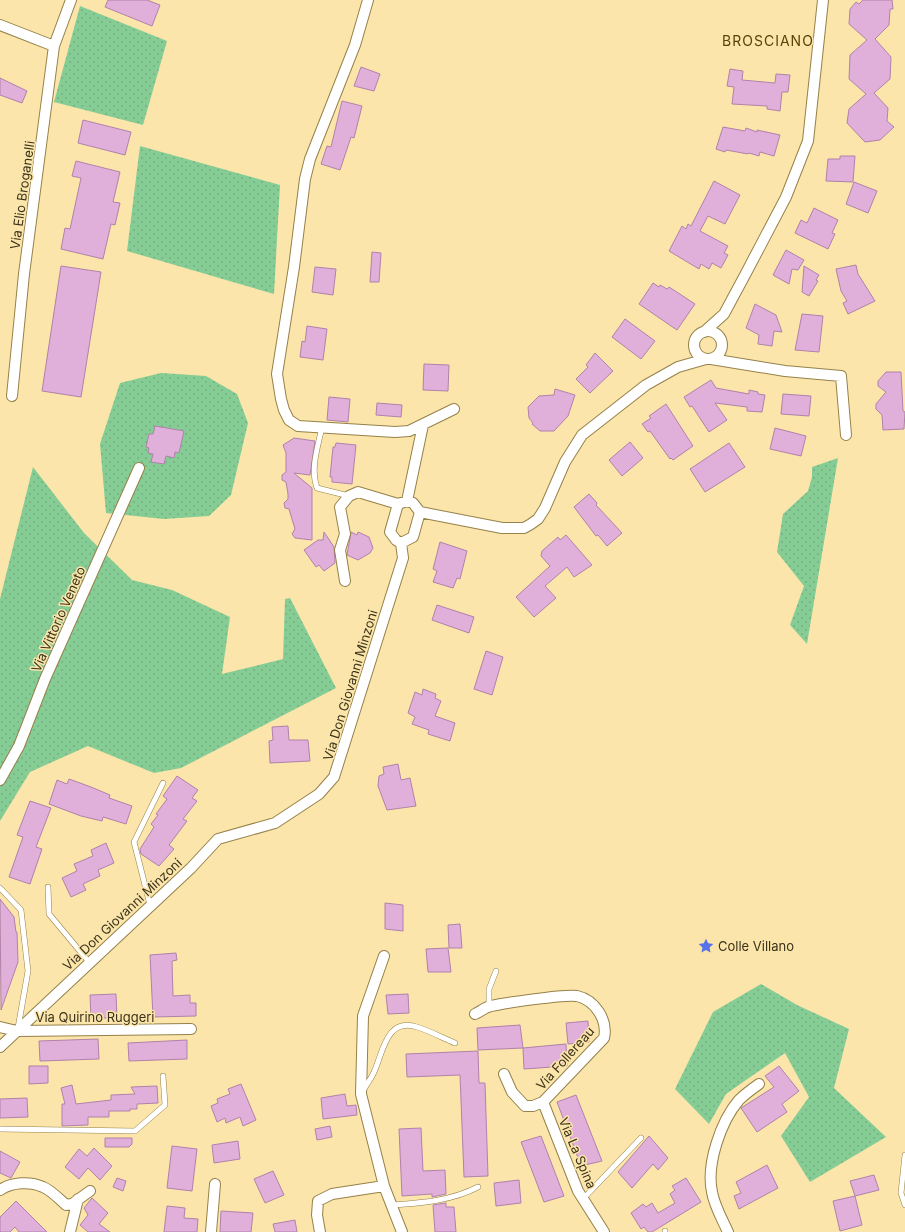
<svg xmlns="http://www.w3.org/2000/svg" width="905" height="1232" font-family="Inter,sans-serif">
<style>
.grass{fill:url(#grass-dots)}
.building{fill:#e0afda;stroke:#b082aa}
.lines{fill:none;stroke-linecap:round;stroke-linejoin:round}
.service-casing{stroke:#958149;stroke-width:6}
.minor-casing{stroke:#958149;stroke-width:12}
.service{stroke:#fff;stroke-width:5}
.minor{stroke:#fff;stroke-width:10}
.labels{text-anchor:middle;stroke-width:3;stroke-linejoin:round;paint-order:stroke}
.street-label{font-size:13px;fill:#3a321a;stroke:#fbe5aa}
.poi-label{font-size:13px;fill:#3a321a;stroke:#fbe5aa;text-anchor:start}
.neighbourhood-label{font-size:14px;letter-spacing:1px;fill:#584606;stroke:#fbe5aa}
</style>
<defs>
<pattern id="grass-dots" width="8" height="8" patternUnits="userSpaceOnUse"><rect width="8" height="8" fill="#85cd95"/><path d="M2 2h.1M6 6h.1" fill="none" stroke="#74b080" stroke-width="1.8" stroke-linecap="round"/></pattern>
</defs>
<rect width="100%" height="100%" fill="#fbe5aa"/>
<path class="grass" d="M80,6L167,41L143,125L54,102Z
M140,146L280,185L274,294L127,251Z
M161,373L206,376L237,394L248,423L231,495L209,516L164,519L106,513L100,444L120,383Z
M838,458L807,644L790,625L804,586L777,552L783,514L808,491L812,477V467Z
M33,467L84,533L132,580L172,590L230,617L222,674L283,659L285,599L290,598L336,688L181,768L154,773L88,746L30,772L0,821V599Z
M761,984L797,1005L849,1029L834,1088L886,1137L810,1182L781,1136L809,1097L785,1053L726,1094L709,1124L675,1089L713,1012Z"/>
<path class="building" d="M108,0H147L160,5L152,26L105,7Z
M863,0H892L893,9H890L889,25L875,39L891,57L890,79L874,93L888,108L887,121L894,127L880,140L865,142L847,123L849,109L866,94L849,79L850,55L867,40L849,24L850,9L856,2L859,4Z
M361,67L380,74L374,91L354,86Z
M730,69L743,71L742,80L775,83L776,74L790,75L788,92H782L780,111L767,109V106L732,104L734,87L727,86Z
M0,78L27,91L22,103L0,95Z
M342,101L362,106L354,138L351,137L340,170L321,164L327,146L331,147Z
M83,120L131,132L125,155L78,143Z
M723,127L745,131L746,128L757,132V130L780,135L774,156L760,152L759,156L749,153L748,154L726,150L725,152L716,149Z
M840,156H855L853,182L826,181L828,159H840Z
M76,161L120,172L113,202L120,203L115,225L111,224L103,259L61,249L65,228L70,229L81,178L72,176Z
M714,181L740,195L725,224L708,216L700,231L728,246L724,253L728,255L721,268L712,263L709,269L701,264L699,269L669,251L682,226L686,229L688,224L691,226Z
M854,182L877,191L868,213L846,204Z
M814,208L838,220L832,233L835,234L828,249L795,233L801,220L807,223Z
M786,250L804,260L798,270L792,269L789,284L773,275Z
M372,252L381,253L379,282H370Z
M856,265L858,274L875,301L848,314L843,303L847,301L841,291L836,269Z
M61,266L101,272L81,397L42,391Z
M804,266L819,275L816,280L818,281L809,296L802,292Z
M315,267L336,269L333,295L312,292Z
M653,283L659,287L660,285L667,289L669,287L695,304L677,330L639,304Z
M755,304L776,315L782,332L774,331L772,346L758,344L759,335L746,328Z
M802,314L823,316L819,352L795,350Z
M625,319L655,341L641,359L612,337Z
M307,326L327,329L323,360L300,357L302,341L305,342Z
M595,353L613,371L590,393L576,379L588,367L586,365Z
M424,364L449,365L448,391L423,390Z
M886,372H901L903,411L905,412L904,429L883,430L882,415L876,409V404L886,392L878,386V381Z
M711,380L716,388L749,394V390L758,392V394L765,395L762,412L747,411V407L715,403L727,420L709,432L692,406L690,407L684,397Z
M555,389L575,395L568,416L554,431H540L532,424L533,423L529,418L528,407L539,396L554,395Z
M783,394L811,396L809,416L781,414Z
M329,397L350,399L348,422L327,420Z
M377,403L402,405L401,417L376,415Z
M666,404L693,446L673,460L671,458L670,459L650,431L648,432L642,424L651,418L649,416Z
M155,426L184,431L179,453L175,452L174,458L166,456L164,464L151,462L153,454L148,453L149,448L146,447L149,434H153Z
M775,428L806,436L801,456L770,449Z
M294,438L315,441L310,475L294,473L312,488V540L295,538L292,534L295,529L289,509L285,508L284,503L288,499V494L286,482L282,480V475L286,472V453L283,445Z
M630,442L643,458L622,476L609,460Z
M336,443L356,445L352,484L332,482V477H330L333,447H335Z
M729,443L745,467L705,492L690,469Z
M589,494L597,503L596,505L622,533L607,546L598,535L596,536L574,507Z
M324,532L334,547L335,563L324,571L319,565L316,567L304,550L318,540H323Z
M351,532L357,535L358,532L369,537L373,548L370,553L358,560L347,555Z
M566,535L592,565L574,577L567,567L545,586L556,598L534,617L516,597L550,566L541,556L542,551L558,537L560,540Z
M440,542L467,551L460,579L457,578L453,588L433,582L437,571L433,569Z
M437,605L474,617L469,633L432,620Z
M486,651L503,657L492,695L474,689Z
M423,689L436,694L435,698L441,701L435,716L455,723L450,741L428,734L429,730L412,724L415,717L408,713L415,692L422,695Z
M288,726L289,740H308L310,761L270,763L269,741L273,740L272,727Z
M398,764L401,780L410,778L416,806L387,810L378,786L379,776L384,774L383,767Z
M177,776L198,790L192,798L197,801L183,819L187,821L169,845L174,849L159,866L141,854L140,849L154,827L151,824L158,815L156,814L167,799L163,796Z
M69,779L91,787L110,795L109,798L132,806L126,824L103,817L102,821L81,816L49,804L57,780L67,784Z
M30,801L51,808L36,847L42,849L30,884L9,877L23,837L17,835Z
M106,843L114,863L98,870L100,876L83,884L86,890L71,897L62,878L77,871L74,864L93,856L91,850Z
M0,899L14,917L16,932H17L18,962L1,1010Z
M385,903L403,905V931L385,929Z
M460,924L462,948H449L448,925Z
M448,948L451,972H428L426,949Z
M176,953L177,960L172,961L173,996L190,995V1003H196V1016L153,1017L150,955Z
M116,994L117,1018H91L90,995Z
M408,994L409,1013L388,1014L386,995Z
M588,1021L589,1042L568,1044L566,1023Z
M520,1025L523,1048L478,1050L477,1028Z
M98,1039L99,1059L40,1061L39,1041Z
M187,1040V1059L129,1061L128,1043Z
M566,1044L567,1066L524,1069L523,1048Z
M478,1051L479,1083H485L488,1176L464,1177L460,1075L407,1077L406,1054Z
M29,1066H48V1083L29,1084Z
M779,1066L799,1091L782,1104L787,1112L757,1132L741,1108L774,1087L765,1076Z
M241,1084L256,1120L243,1126L240,1117L226,1123L225,1118L217,1122L211,1106L218,1103L217,1099L230,1094L228,1089Z
M72,1085L76,1104L111,1100V1095L135,1094L131,1087L157,1086L158,1103L137,1104V1109H130V1111H109V1117H88V1125L62,1126V1104H65L61,1088Z
M345,1094L347,1106L356,1105L357,1115L323,1119L321,1098Z
M576,1095L602,1161L581,1166L557,1102Z
M27,1098L28,1117L0,1118V1099Z
M330,1126L332,1137L317,1140L315,1129Z
M421,1128L423,1171L445,1170L446,1194L432,1197V1194L402,1196L399,1129Z
M541,1136L564,1196L544,1202L521,1142Z
M649,1136L668,1158L658,1170L653,1164L632,1188L618,1172Z
M105,1138H132V1144L129,1147H105Z
M238,1141L240,1159L214,1163L212,1145Z
M172,1146L197,1149L192,1191L167,1188Z
M94,1148L112,1166L100,1180L88,1168L79,1179L65,1167L79,1149L87,1156Z
M0,1151L20,1162L11,1178L0,1173Z
M767,1165L778,1188L739,1209L734,1196L741,1193L736,1182Z
M273,1171L284,1195L265,1203L254,1179Z
M874,1175L879,1190L855,1196L850,1181Z
M117,1178L126,1181L123,1191L113,1187Z
M686,1178L701,1202L652,1232H648L644,1227L641,1229L631,1213L643,1204L646,1207L652,1203L658,1213L675,1203L670,1194L675,1190L672,1186Z
M519,1180L521,1203L496,1206L494,1183Z
M855,1196L862,1225L840,1231L833,1201Z
M92,1198L108,1213L99,1224L110,1232H88L80,1225L88,1215L84,1208Z
M16,1201L47,1232H19L15,1227L10,1232H0V1217Z
M446,1203V1207H454L456,1232H435L433,1205Z
M167,1206L185,1208L184,1218L198,1219L197,1232H164Z
M221,1211L253,1213L251,1232H220Z
M295,1220L297,1232H275L273,1224Z"/>
<g class="lines">
<defs>
<path id="service" d="M322,427C318,446 310,469 317,488L349,496
M48,887L49,914L89,962
M0,888L21,910L28,971L18,1028
M150,905L134,842L163,783
M489,1006V989L496,971
M363,1091C366,1085 371,1079 374,1072C383,1053 386,1017 417,1027C430,1031 443,1038 455,1043
M0,1129L135,1131L165,1105L163,1076
M905,1155L901,1193L905,1205
M583,1199L641,1138
M392,1205C421,1203 451,1201 478,1187
M665,1232V1231"/>
<path id="minor" d="M368,0L355,45L310,159L305,179L294,267L277,374L281,399L284,410L289,420L298,426L395,432L409,431L454,409
M0,25L54,46
M694 345a14 14 0 1 1 28 0a14 14 0 1 1-28 0Z
M704,332L724,314L745,275L786,197L808,141L823,0
M711,359L785,371L841,376L846,435
M12,396L24,274L54,46L71,0
M407,501L423,425
M398,504L390,532L396,540L401,543
M420,512L502,528H524L531,524L538,519L545,508L565,462L582,435L646,385L678,367L706,359
M401,543L413,537L420,512
M345,581L340,550L345,534L340,507L349,496L358,492L398,504L407,501L413,503L420,512
M0,780L19,746L45,679L139,468
M384,956L363,1016L361,1094L384,1186L402,1232
M475,1014C480,1012 485,1007 491,1006C505,1003 565,994 577,996C595,1000 608,1020 604,1038L543,1102L533,1106H525L512,1092L504,1074
M0,1027L17,1031L191,1029
M0,1047L191,868L218,839L275,823L319,794L334,777L403,558L401,543
M543,1102L578,1191L604,1232
M0,1190C12,1182 30,1181 43,1187C51,1190 59,1199 66,1205L72,1204L90,1191
M70,1232L78,1199
M211,1232L215,1184
M320,1232L317,1215L318,1201L332,1194L384,1186
M728,1232C722,1219 714,1205 712,1192C706,1164 721,1121 739,1100C745,1094 752,1089 759,1084"/>
</defs>
<use href="#service" class="service-casing"/>
<use href="#minor" class="minor-casing"/>
<use href="#service" class="service"/>
<use href="#minor" class="minor"/>
</g>
<defs>
<symbol id="sight-bare" viewBox="-9 -9 18 18"><path d="M0-6L1.8-2.2L6-1.7L2.9 1.2L3.7 5.4L0 3.3L-3.7 5.4L-2.9 1.2L-6-1.7L-1.8-2.2Z" fill="#5873e9" stroke="#fbe5aa" stroke-width="2.5" paint-order="stroke"/></symbol>
</defs>
<g fill-rule="evenodd">
<use href="#sight-bare" x="695" y="935" width="22" height="22"/>
</g>
<g class="labels">
<g class="street-label">
<text transform="translate(22 195) rotate(-82)" y="5">Via Elio Broganelli</text>
<text transform="translate(58 619) rotate(-66)" y="5">Via Vittorio Veneto</text>
<text transform="translate(350 685) rotate(-73)" y="5">Via Don Giovanni Minzoni</text>
<text transform="translate(122 914) rotate(-43)" y="5">Via Don Giovanni Minzoni</text>
<text x="95" y="1022">Via Quirino Ruggeri</text>
<text transform="translate(565 1058) rotate(-48)" y="5">Via Follereau</text>
<text transform="translate(578 1153) rotate(67)" y="5">Via La Spina</text>
</g>
<g class="poi-label">
<text x="718" y="951">Colle Villano</text>
</g>
<g class="neighbourhood-label">
<text x="768" y="46">BROSCIANO</text>
</g>
</g>
</svg>
